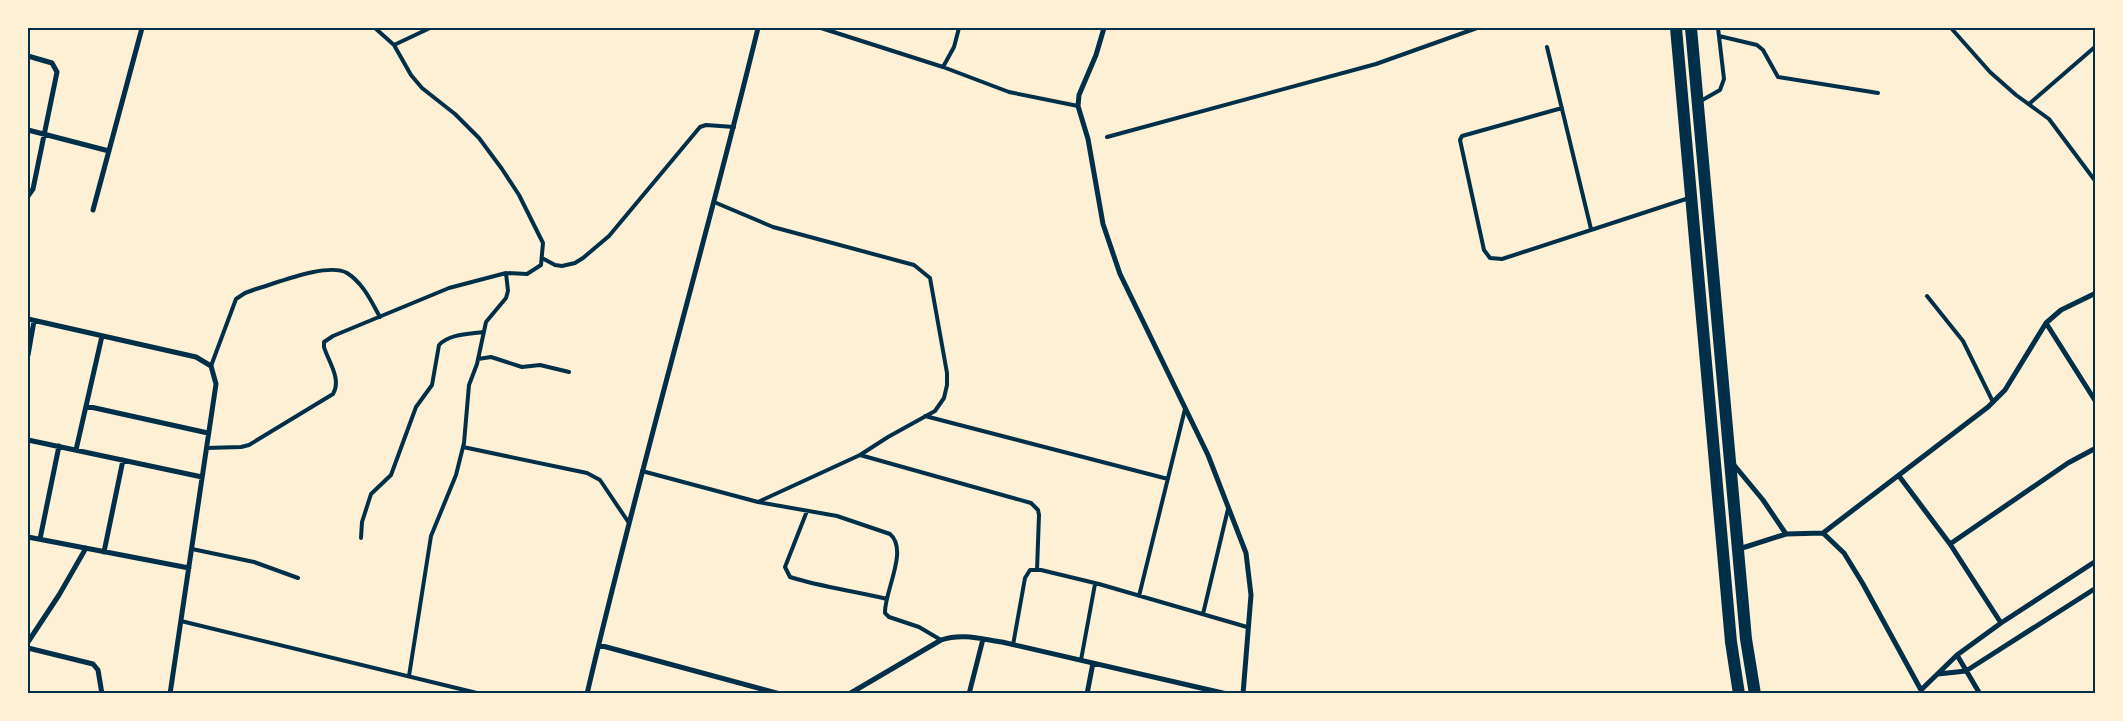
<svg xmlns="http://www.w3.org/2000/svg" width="2123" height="721" font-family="'Roboto Condensed',sans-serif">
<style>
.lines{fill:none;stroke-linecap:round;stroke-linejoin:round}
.service{stroke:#003049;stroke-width:4}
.minor{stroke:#003049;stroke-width:5}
.trunk{stroke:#003049;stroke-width:12}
.neatline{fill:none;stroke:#003049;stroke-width:2}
</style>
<rect width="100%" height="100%" fill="#fdf0d5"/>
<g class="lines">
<path class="service" d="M821,28L943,67L1009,92L1078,106
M1951,28L1990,72L2016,95L2049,119L2096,182
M1719,36L1757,45L1763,50L1778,77L1878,93
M394,45L430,28
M1547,47L1591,229
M943,67L954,47L959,28
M1699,102L1720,90L1724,79L1718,28
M2029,104L2096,46
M1562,108L1462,136L1460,140L1484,250L1490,258L1502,259L1689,198
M1107,137L1376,64L1477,28
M714,202L773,227L914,265L930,278L947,373V385L944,398L935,411L888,437L860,455L758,502
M542,258L555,265L562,266L575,263L583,258L609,236L700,127L706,125L734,127
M1927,296L1963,341L1993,402
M478,359L491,357L522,367L540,365L569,372
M211,366L236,299L245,293L256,289C277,283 328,262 347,273C363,283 371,301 380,317
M925,416L1168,479
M463,447L587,473L600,480L629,523
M206,448L241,447L249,445L333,394C342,379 328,361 324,347V342L333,336L449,288L506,273L527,274L541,265L543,243L519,195L502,169L479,138L455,114L422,88L411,75L394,45L375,28
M860,455L1031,503L1038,510L1039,515L1037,570
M642,471L758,502L837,516L890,534C909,550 884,592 885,613L889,617L919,627L941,640
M807,511L785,567L790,577C821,587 855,591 887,599
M361,538L362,522L371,494L391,475L416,407L432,385L439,345C449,334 469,334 483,332
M192,549L254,562L298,578
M1139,596L1185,409
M1203,614L1228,509
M181,621L481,694
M1013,645L1025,578L1030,570H1041L1099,584L1247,627
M1081,660L1095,584
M409,676L431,536L456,475L464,443L469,385L477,364L486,322L506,298L508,291L506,273"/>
<path class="minor" d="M1104,28L1096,55L1079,95L1078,106L1088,139L1103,224L1120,274L1208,455L1246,553L1251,595L1243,694
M28,56L52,63L57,72L33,189L28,196
M28,130L109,151
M93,210L142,28
M28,319L196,357L211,366L216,384L170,694
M2046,323L2096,402
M28,355L34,321
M86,406L208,433
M28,440L202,477
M76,450L102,336
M1734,465L1763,500L1786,534
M1899,476L1950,544L2068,463L2096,448
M1823,533L1844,553L1863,584L1921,690L1957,655L2001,623L2096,561
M28,537L189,568
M40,539L59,446
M1950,544L2001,623
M1739,549L1786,534L1823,533L1988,407L2005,390L2046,323L2061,310L2096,293
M104,552L123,460
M28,642L59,595L86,548
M599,645L780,694
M28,648L93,664L98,670L102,694
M1957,655L1980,694
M1938,674L1966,671L2096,588
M587,694C639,470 704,250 758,28
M849,694L941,640C962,633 981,639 1002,642L1227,694
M969,694L983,639
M1087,694L1093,663"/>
<path class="trunk" d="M1676,28L1731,642L1739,694
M1691,28L1746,639L1755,694"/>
</g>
<rect width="2123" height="721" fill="none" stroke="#fdf0d5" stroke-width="58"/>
<rect x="29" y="29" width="2065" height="663" class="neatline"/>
</svg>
